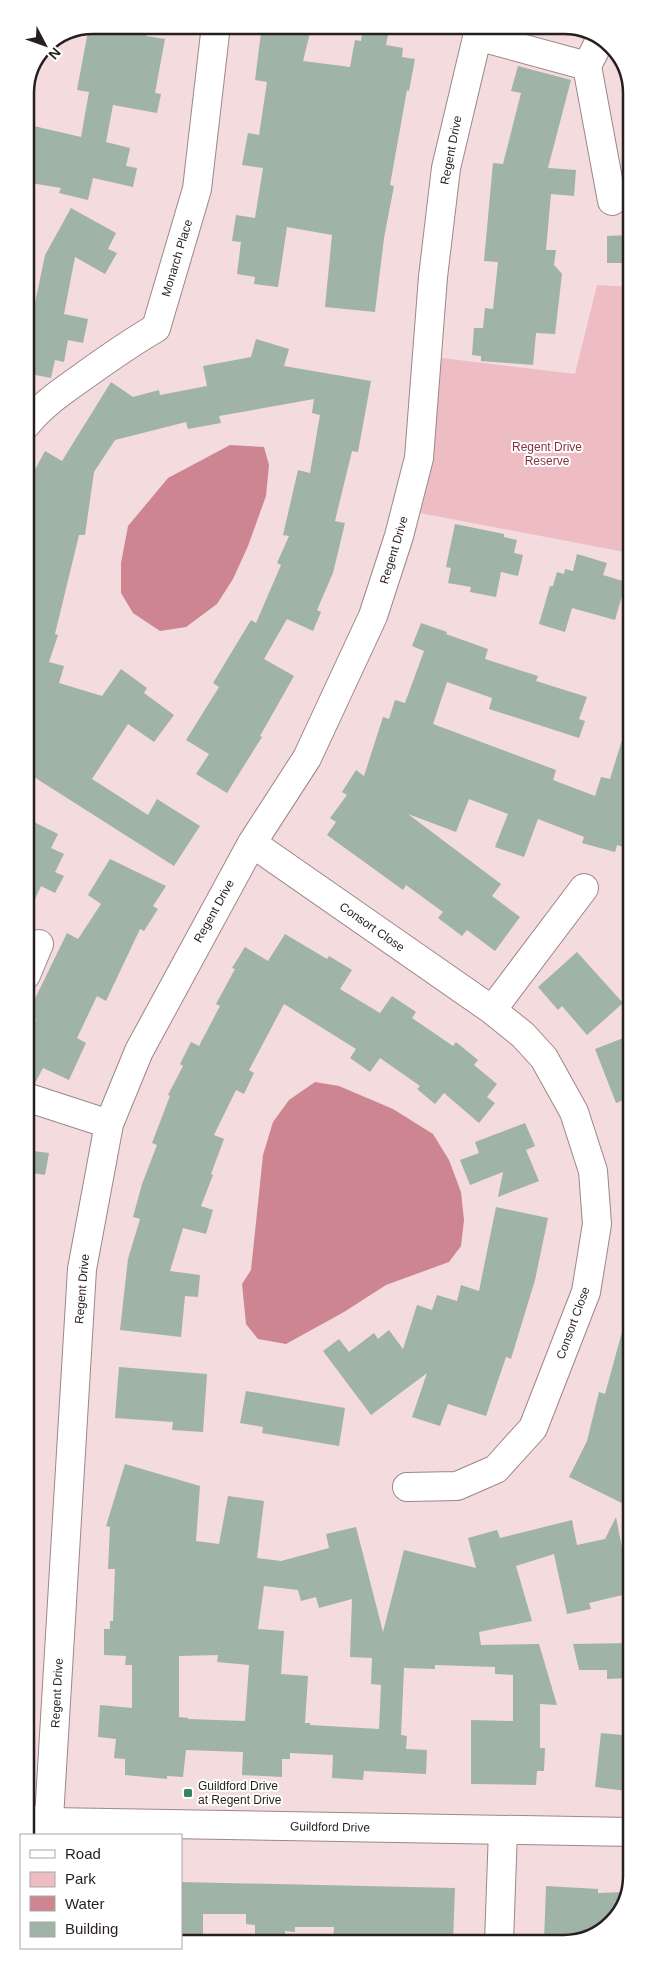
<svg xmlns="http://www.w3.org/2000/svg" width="657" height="1969" font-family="Helvetica,sans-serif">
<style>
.green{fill:#eebdc3}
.water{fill:#cd8691}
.building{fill:#a0b3a7;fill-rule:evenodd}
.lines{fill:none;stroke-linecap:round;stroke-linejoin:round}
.minor-casing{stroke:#9d878a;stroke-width:30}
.tertiary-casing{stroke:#9d878a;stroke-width:30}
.minor{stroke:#fff;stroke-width:28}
.tertiary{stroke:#fff;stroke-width:28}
.poi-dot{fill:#328759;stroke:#fff;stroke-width:2}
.labels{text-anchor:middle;stroke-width:4;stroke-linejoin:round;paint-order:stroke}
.street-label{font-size:12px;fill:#271e1f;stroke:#fff}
.park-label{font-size:12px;fill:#873245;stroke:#fff}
.poi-label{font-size:12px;fill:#271e1f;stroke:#fff;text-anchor:start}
.rim{fill:none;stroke:#271e1f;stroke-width:2.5}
</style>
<rect width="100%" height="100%" fill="#f3dbde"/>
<path class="green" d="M597,285L630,287V553L420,513L442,358L575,374Z"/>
<path class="water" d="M230,445L264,447L269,465L266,496L248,546L233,579L217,604L186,627L160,631L133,613L121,593V563L128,526L168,478Z
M315,1082L339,1086L393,1109L433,1134L449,1160L461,1192L464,1220L461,1246L449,1262L386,1285L344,1312L286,1344L258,1339L246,1324L242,1284L251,1270L263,1155L273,1122L289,1100Z"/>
<path class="building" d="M93,25H147L146,36L165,39L155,93L161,94L157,113L113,105L106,142L130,148L126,166L137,168L133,187L93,178L88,200L59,193L61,188L25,182V124L81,137L89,92L77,90L89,26Z
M262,25H312L303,61L350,67L355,40L361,41L363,25H390L386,45L403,48L402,57L415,59L409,91L407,90L390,185L394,186L384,238L375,312L325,307L332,235L287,227L278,287L254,284L255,277L237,274L241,242L232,241L236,215L255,218L263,168L242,165L248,133L259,135L267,82L255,80Z
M518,66L571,80L548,168L576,170L574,196L551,194L546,250H556L554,265L562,274L555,334L536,333L533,365L481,361V356L472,355L474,328H483L485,308L493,309L498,262L484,261L493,163L503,164L521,93L511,91Z
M71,208L116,233L108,249L117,253L105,274L75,257L64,314L88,319L83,343L68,340L64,362L55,360L51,378L25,373V351L45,255Z
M630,235V263H607V236Z
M256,339L289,349L284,366L371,381L358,452L352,451L335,521L345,523L333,573L317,610L321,612L313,631L287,619L264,659L294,676L260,736L262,737L227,793L196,774L209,754L186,740L219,687L213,683L251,620L256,623L281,565L277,563L289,536L283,535L298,470L310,473L320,415L312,413L314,399L219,416L221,423L188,429L186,422L115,440L94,472L85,535H79L55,634L58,635L49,662L64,666L59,683L102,696L121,669L147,688L144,693L174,715L154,742L128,724L92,779L148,815L157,799L200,826L174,866L26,772V486L45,451L62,461L111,382L133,397L159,390L160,395L207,386L203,366L251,357Z
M455,524L504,534V537L517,540L514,553L523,555L518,576L501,572L496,597L470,592L471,587L448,583L451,568L446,567Z
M577,554L607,563L603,575L626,582L615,620L572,608L565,632L539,624L550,586H553L557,572L564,574L565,569L573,571Z
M421,623L447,632L446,634L488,649L485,659L538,676L536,681L587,697L579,719L585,721L579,738L489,709L492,698L447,682L433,724L556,770L553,780L595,796L601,777L610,779L626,727H631V849L617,845L615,852L582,843L584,837L538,819L524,857L495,847L508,814L469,799L456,832L408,814L501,884L492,896L520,917L495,951L467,930L462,936L438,918L443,912L406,885L403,890L327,835L336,822L330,818L347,795L342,792L356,770L364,776L383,717L389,719L395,700L405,703L424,651L412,646Z
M26,818L58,834L51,848L64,854L55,872L64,876L55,893L41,886L26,919Z
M110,859L166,886L153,906L158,909L144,931L140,929L106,1001L97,996L77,1038L86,1043L69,1080L43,1068L35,1083L26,1082V1039L36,1019L27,1015L67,933L78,939L101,904L88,895Z
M285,934L327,959L329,956L352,970L340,989L380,1013L392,996L416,1012L412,1018L453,1046L456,1042L478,1060L474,1065L497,1084L487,1097L495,1103L479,1123L444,1093L435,1104L417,1089L420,1086L380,1058L370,1072L350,1058L356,1049L284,1004L249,1070L254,1073L244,1094L236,1090L214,1135L224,1139L211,1174L213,1175L201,1206L213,1210L206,1234L183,1228L170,1271L200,1275L198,1297L185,1296L181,1337L120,1330L128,1259L140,1219L133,1217L142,1184L157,1145L152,1143L170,1096L168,1095L183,1066L180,1064L191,1042L199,1046L220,1006L216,1004L235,969L232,968L245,947L268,961Z
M577,952L623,1003L587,1035L562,1006L558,1010L538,987Z
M631,1035V1097L616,1103L595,1049Z
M525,1123L535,1146L526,1150L539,1181L498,1197L503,1172L470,1185L460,1160L479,1153L475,1142Z
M26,1150L49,1153L45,1175L26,1172Z
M496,1207L548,1218L535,1280L511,1359L506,1357L486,1416L448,1404L440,1426L412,1417L427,1373L371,1415L323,1351L339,1339L349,1352L374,1333L378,1339L389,1330L403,1349L417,1305L432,1310L437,1295L457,1301L461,1285L479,1291Z
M625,1321L631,1322L632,1508L569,1477L587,1441L599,1392L605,1394Z
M119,1367L207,1374L203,1432L172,1430L173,1422L115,1418Z
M246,1391L345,1408L339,1446L262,1433L263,1427L240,1423Z
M125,1464L200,1486L196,1541L219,1544L228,1496L264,1501L257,1558L281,1561L329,1548L326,1534L356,1527L383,1632L404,1550L476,1568L468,1538L497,1530L500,1538L572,1520L577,1545L605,1539L616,1517L631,1593L589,1603L591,1609L567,1614L554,1554L516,1566L532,1621L479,1632L481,1645L539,1644L557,1705L540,1704V1748H545L544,1771H537L536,1785L471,1784V1720L513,1721V1675L495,1674V1667L435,1665V1669L404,1668L401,1735L407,1736L406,1749L427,1750L426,1774L364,1771L363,1780L332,1778L333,1755L290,1753V1759H282V1777L242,1775L243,1752L186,1750L183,1777L167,1776V1779L125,1775V1759L114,1758L116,1739L98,1737L100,1705L132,1708V1665H125L126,1656L104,1655V1629H110V1621H113L115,1569H108L110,1527L106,1526ZM264,1586L298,1590L301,1601L316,1597L319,1608L352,1599L350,1657L372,1658L371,1684L381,1685L379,1729L310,1725V1723H305L308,1676L281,1674L284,1631L258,1629ZM218,1655L217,1662L249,1665L245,1721L188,1719V1718L179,1717V1656Z
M632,1643V1678L607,1679V1670H579L573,1644Z
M601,1733L632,1736V1771L630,1770L627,1791L595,1787Z
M181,1882L455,1888L453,1942L379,1940V1942H333L334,1927H295V1932L285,1931V1938L255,1937V1925L246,1924V1914H203V1943H181Z
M546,1886L598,1889V1893L627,1892L618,1918L582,1942H544Z"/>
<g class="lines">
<defs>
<path id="minor" d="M477,36L587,66L612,201
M587,66L601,38
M26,425C41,406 61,392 81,378C106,360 130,343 156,328L197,189L216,25
M252,843L492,1010L523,1035L544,1058L574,1112L593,1171L597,1224L586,1292L533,1428L496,1469L457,1486L407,1487
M26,975L39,944
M492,1010L584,888
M26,1097L109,1124
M48,1835L82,1269L109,1124L139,1051L252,843L307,758L373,616L399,536L419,458L433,277L446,168L480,25
M499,1942L503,1830"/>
<path id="tertiary" d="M27,1819L50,1822L632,1832"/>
</defs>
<use href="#minor" class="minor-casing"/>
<use href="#tertiary" class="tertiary-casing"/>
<use href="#minor" class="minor"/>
<use href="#tertiary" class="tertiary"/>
</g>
<rect class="poi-dot" x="183" y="1788" width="10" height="10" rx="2.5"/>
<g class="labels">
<g class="street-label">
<text transform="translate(451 150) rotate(-79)" y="4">Regent Drive</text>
<text transform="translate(177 258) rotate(-73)" y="4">Monarch Place</text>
<text transform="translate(394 550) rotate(-73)" y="4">Regent Drive</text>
<text transform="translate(214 911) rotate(-61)" y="4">Regent Drive</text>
<text transform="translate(372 927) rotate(35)" y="4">Consort Close</text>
<text transform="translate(82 1289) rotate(-85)" y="4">Regent Drive</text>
<text transform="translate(573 1323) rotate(-70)" y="4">Consort Close</text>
<text transform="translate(57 1693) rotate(-87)" y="4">Regent Drive</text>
<text transform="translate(330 1827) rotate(1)" y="4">Guildford Drive</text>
</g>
<g class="park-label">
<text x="547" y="451">Regent Drive<tspan x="547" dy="14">Reserve</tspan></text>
</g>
<g class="poi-label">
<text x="198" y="1790">Guildford Drive<tspan x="198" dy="14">at Regent Drive</tspan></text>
</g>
</g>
<path d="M0 0H657V1969H0ZM93 34H564A59 59 0 0 1 623 93V1876A59 59 0 0 1 564 1935H93A59 59 0 0 1 34 1876V93A59 59 0 0 1 93 34Z" fill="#fff" fill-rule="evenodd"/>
<path class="rim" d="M93 34H564A59 59 0 0 1 623 93V1876A59 59 0 0 1 564 1935H93A59 59 0 0 1 34 1876V93A59 59 0 0 1 93 34Z"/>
<rect x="20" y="1834" width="162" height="115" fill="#ffffff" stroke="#a9a5a5"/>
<rect x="30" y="1850" width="25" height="8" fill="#ffffff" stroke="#a9a5a5"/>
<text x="65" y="1859" font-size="15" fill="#271e1f">Road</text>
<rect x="30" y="1872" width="25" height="15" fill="#eebdc3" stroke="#a9a5a5"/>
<text x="65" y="1884" font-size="15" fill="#271e1f">Park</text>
<rect x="30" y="1896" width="25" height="15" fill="#cd8691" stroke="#a9a5a5"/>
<text x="65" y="1909" font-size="15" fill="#271e1f">Water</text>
<rect x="30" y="1922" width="25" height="15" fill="#a0b3a7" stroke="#a9a5a5"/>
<text x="65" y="1934" font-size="15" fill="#271e1f">Building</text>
<g transform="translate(45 45) rotate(131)" stroke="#ffffff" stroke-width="4" paint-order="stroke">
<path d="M0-4L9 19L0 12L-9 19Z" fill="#271e1f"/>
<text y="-8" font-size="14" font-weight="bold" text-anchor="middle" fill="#271e1f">N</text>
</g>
</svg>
